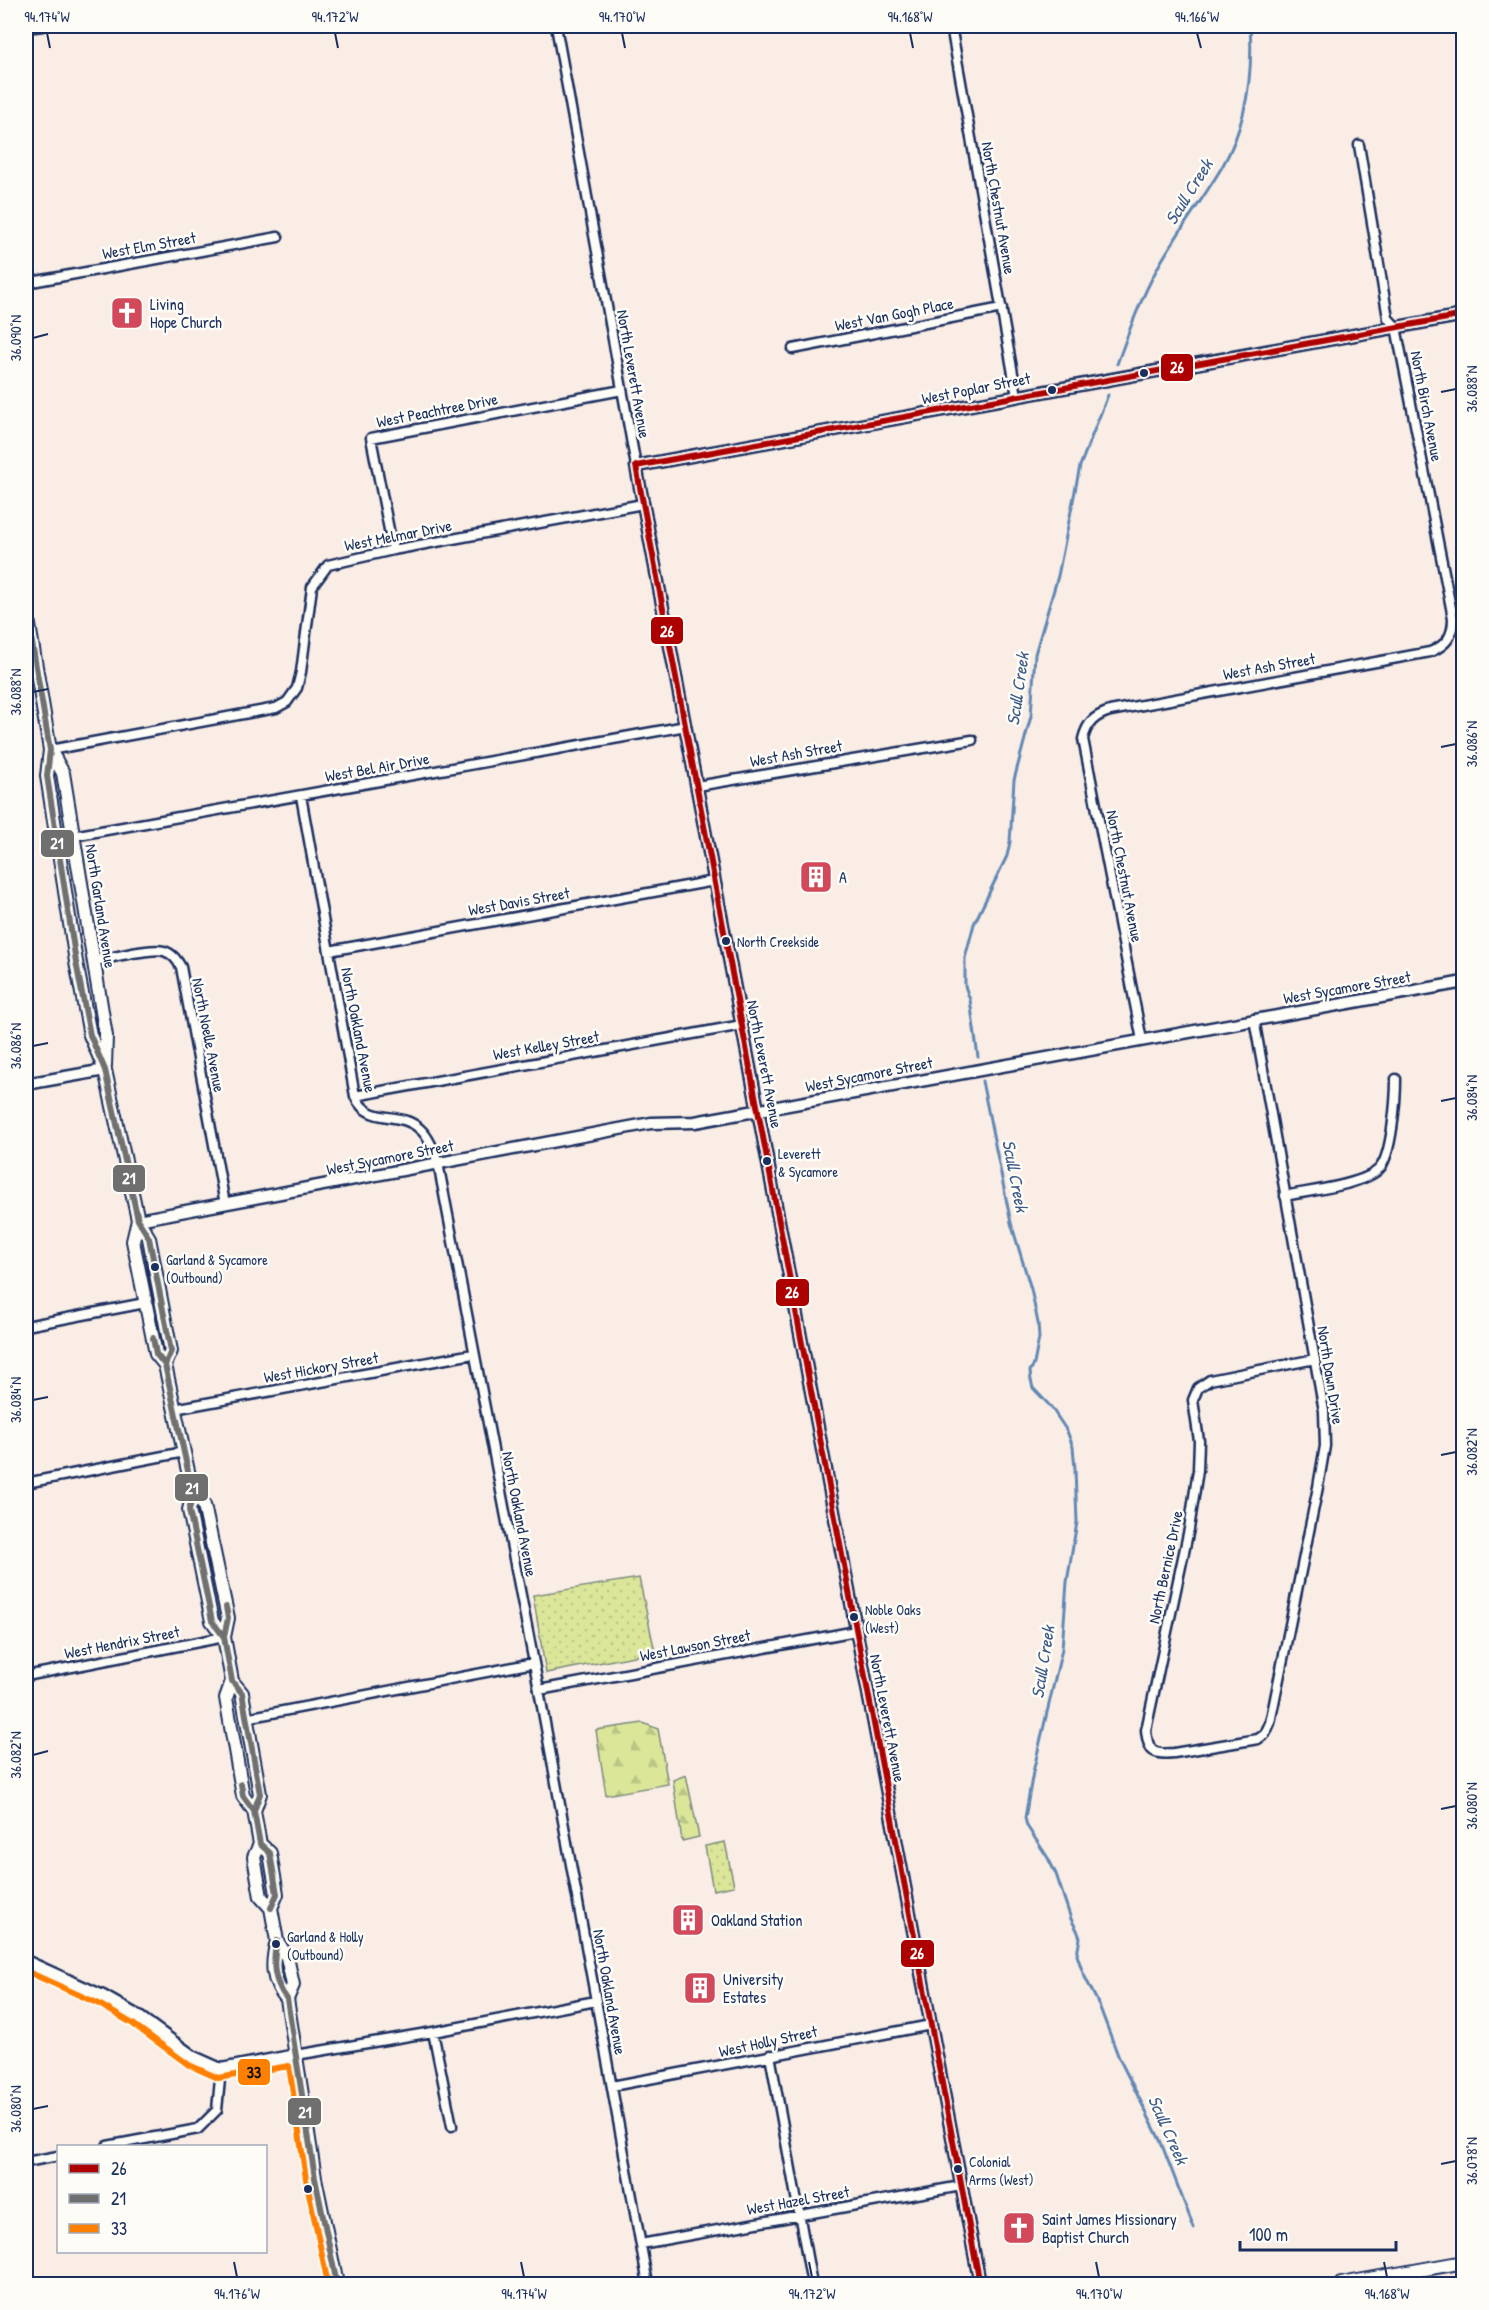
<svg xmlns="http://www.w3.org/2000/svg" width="1489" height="2310" font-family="'Patrick Hand',sans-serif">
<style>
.green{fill:url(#green-dots);stroke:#7b8a7c;stroke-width:1.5}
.forest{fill:url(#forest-firs);stroke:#7b8a7c;stroke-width:1.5}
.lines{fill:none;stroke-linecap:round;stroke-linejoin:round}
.stream{stroke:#6288b4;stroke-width:3}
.minor-casing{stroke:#1b2f5e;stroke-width:13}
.tertiary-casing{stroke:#1b2f5e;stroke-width:15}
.secondary-casing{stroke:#1b2f5e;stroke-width:16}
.minor{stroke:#fdfcf7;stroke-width:8}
.tertiary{stroke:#fdfcf7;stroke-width:10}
.secondary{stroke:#fdfcf7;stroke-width:12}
.bus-1-casing{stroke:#fdfcf7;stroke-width:10}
.bus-2-casing{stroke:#fdfcf7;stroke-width:10}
.bus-3-casing{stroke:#fdfcf7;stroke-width:10}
.bus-1{stroke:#ad0101;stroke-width:6}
.bus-2{stroke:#6f6f6f;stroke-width:6}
.bus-3{stroke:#ff7f00;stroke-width:6}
.ticks{fill:none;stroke:#1b2f5e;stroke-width:2}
.bus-dot{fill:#1b2f5e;stroke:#fdfcf7;stroke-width:2}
.labels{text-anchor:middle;stroke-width:5;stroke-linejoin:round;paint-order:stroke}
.bus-label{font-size:14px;fill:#1b2f5e;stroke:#fdfcf7;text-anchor:start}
.street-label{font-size:16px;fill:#1b2f5e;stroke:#fdfcf7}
.poi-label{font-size:16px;fill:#1b2f5e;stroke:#fdfcf7;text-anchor:start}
.water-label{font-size:18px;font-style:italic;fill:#3e5b89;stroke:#fdfcf7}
.line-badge{stroke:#fdfcf7;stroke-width:2}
.badge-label{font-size:16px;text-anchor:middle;font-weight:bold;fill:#fff}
.pale-badge-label{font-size:16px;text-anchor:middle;font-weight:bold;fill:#111}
.neatline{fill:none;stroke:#1b2f5e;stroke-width:2}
.ticks-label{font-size:15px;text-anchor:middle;fill:#1b2f5e}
</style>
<defs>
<pattern id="green-dots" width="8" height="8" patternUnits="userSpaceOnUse" patternTransform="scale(1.5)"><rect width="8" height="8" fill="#dbe699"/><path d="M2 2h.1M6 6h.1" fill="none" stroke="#bbc686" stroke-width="1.8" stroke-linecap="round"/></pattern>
<pattern id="forest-firs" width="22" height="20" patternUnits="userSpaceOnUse" patternTransform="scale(1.5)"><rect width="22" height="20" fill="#dbe699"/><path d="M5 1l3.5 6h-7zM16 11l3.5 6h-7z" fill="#bbc686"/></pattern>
</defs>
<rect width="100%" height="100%" fill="#f9ede5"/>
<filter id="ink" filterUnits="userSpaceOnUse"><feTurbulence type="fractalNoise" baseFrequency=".0167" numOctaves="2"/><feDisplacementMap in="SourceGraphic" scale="12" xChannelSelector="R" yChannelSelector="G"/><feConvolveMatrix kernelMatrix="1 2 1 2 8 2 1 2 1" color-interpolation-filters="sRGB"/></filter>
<g filter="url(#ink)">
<path class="green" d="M639,1578L655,1652L546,1673L533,1595Z
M725,1842L734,1886L713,1890L705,1846Z"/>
<path class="forest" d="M643,1723L658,1729L668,1784L606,1795L596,1730Z
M686,1775L699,1837L682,1841L673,1780Z"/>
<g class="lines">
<path class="stream" d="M1117,364C1129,331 1141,298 1158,267C1177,233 1202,201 1222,167C1247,124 1253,74 1250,26
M978,1057L970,1000L965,986V958L974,924L1007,856L1010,842L1014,780L1031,716L1035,654L1058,576L1080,466L1108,395
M982,1081L1011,1223L1031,1289L1038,1323L1039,1338L1034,1364L1030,1371L1031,1380L1033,1388L1051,1407L1067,1431L1073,1447L1075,1469L1077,1522L1067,1582L1062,1649L1033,1772L1025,1818L1027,1826L1048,1858L1056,1874L1071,1919L1077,1930L1080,1938L1077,1955L1083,1973L1099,2005L1119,2058L1160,2140L1194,2228"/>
<defs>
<path id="minor" d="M556,26L636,466
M951,26L1017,396
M26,28L43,26
M26,283L278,237
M793,349L1002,308
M393,550L371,438L622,390
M50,750L276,708L287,702L297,688L301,672L312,587L328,565L393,550L643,504
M697,786L972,740
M301,796L355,1096C369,1127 399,1109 420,1129C430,1138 434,1152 438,1163L534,1663L648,2284
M73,836L686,726
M329,951L714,881
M92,961C108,959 151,947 164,951C173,954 177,960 181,967L225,1204
M1254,1019L1324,1411L1325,1446L1318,1487L1270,1723L1265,1734L1258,1739L1174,1753C1153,1755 1148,1752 1146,1730L1189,1529L1198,1470L1199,1441L1193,1400L1198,1388L1210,1380L1315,1359
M1142,1040L1083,739C1087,723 1094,716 1110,711L1430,652C1447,645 1453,636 1453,618L1396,327L1388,318L1359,145
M355,1096L742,1025
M1285,1196C1308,1191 1363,1185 1379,1169C1392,1156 1396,1098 1396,1079
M26,1326L145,1303
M174,1409L473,1354
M26,1483L184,1452
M26,1676L224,1637
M539,1690L856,1631
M246,1718L534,1663
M433,2032L452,2126
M296,2055L433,2032L596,2001
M770,2055L812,2284
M612,2086L931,2025
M107,2146L198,2129L217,2110L221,2069
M26,2162L58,2156
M641,2244L961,2186"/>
<path id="tertiary" d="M26,1084L105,1070
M138,1220L651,1123L695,1122L1464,982
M26,1961L103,1996L138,2016L194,2057L221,2069L296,2055
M980,2284L636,466L1464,315"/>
<path id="secondary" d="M26,607L50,750L47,776L76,962L90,1035L105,1070L138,1220L149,1238L171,1351L165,1365
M50,750L63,773L106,1036L105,1066
M138,1220L133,1241L156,1354L165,1365L193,1494L189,1510L212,1621L224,1637
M193,1494L204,1505L228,1618L224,1637L232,1681L242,1693L260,1794L254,1811
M232,1681L226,1698L243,1796L254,1811L260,1844L270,1853L277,1894L271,1908
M260,1844L254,1857L261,1897L271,1908L277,1941L287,1957L293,1985L287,1999
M277,1941C271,1964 271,1981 287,1999L315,2178L337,2284
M1341,2284L1464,2262"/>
</defs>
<use href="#minor" class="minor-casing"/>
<use href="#tertiary" class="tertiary-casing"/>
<use href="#secondary" class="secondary-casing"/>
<use href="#minor" class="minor"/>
<use href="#tertiary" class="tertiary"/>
<use href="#secondary" class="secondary"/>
<defs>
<path id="bus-1" d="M980,2284L636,466L1464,315"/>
<path id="bus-2" d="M26,607L50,750L47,776L76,962L90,1035L105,1070L138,1220L149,1238L171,1351L165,1365
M153,1338L156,1354L165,1365L193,1494L189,1510L212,1621L224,1637
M226,1607L228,1618L224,1637L232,1681L242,1693L260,1794L254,1811
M241,1784L243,1796L254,1811L260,1844L270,1853L277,1894L271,1908
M277,1941C272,1963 273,1981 287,1999L315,2178L337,2284"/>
<path id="bus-3" d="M26,1971L99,2004L133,2024L189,2065L218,2078L289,2066L306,2179L328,2284"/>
</defs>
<use href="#bus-1" class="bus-1-casing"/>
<use href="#bus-2" class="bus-2-casing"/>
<use href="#bus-3" class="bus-3-casing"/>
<use href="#bus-1" class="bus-1"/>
<use href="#bus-2" class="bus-2"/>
<use href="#bus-3" class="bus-3"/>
</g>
</g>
<path class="ticks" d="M47,33L50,48M335,33L338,48M622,33L625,48M910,33L913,48M1197,33L1201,48M33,338L48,334M1441,392L1456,389M33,692L48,689M1441,747L1456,744M33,1046L48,1043M1441,1101L1456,1098M33,1400L48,1397M1441,1455L1456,1452M33,1755L48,1751M1441,1809L1456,1806M33,2109L48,2106M1441,2164L1456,2161M234,2262L237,2277M521,2262L524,2277M809,2262L812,2277M1096,2262L1099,2277M1384,2262L1387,2277"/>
<defs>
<symbol id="church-square" viewBox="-11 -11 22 22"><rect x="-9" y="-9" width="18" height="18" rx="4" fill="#d1495b" stroke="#fdfcf7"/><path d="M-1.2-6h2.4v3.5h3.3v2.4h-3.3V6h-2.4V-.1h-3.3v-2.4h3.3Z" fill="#fff"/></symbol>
<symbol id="building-square" viewBox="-11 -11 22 22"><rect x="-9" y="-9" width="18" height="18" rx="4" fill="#d1495b" stroke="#fdfcf7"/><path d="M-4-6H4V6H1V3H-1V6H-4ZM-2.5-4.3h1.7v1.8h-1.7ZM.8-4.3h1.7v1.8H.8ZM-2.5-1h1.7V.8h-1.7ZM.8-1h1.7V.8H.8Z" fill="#fff"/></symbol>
</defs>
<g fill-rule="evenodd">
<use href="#church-square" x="108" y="294" width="38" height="38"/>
<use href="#building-square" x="797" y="858" width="38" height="38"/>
<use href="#building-square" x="669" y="1901" width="38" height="38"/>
<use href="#building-square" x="681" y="1969" width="38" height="38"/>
<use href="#church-square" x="1000" y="2209" width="38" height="38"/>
</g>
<g class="bus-dot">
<circle cx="1144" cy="373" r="5"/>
<circle cx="1052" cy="390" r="5"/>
<circle cx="726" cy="941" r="5"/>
<circle cx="767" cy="1161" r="5"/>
<circle cx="155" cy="1267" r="5"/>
<circle cx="854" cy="1617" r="5"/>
<circle cx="276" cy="1944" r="5"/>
<circle cx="958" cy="2169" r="5"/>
<circle cx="308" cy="2189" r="5"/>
</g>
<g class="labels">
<g class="bus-label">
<text x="737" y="947">North Creekside</text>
<text x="778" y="1159">Leverett<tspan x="778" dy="18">&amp; Sycamore</tspan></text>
<text x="166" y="1265">Garland &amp; Sycamore<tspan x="166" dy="18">(Outbound)</tspan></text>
<text x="865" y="1615">Noble Oaks<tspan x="865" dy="18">(West)</tspan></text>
<text x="287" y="1942">Garland &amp; Holly<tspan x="287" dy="18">(Outbound)</tspan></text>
<text x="969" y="2167">Colonial<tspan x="969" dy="18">Arms (West)</tspan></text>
</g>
<g class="street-label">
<text transform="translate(999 208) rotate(80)" y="6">North Chestnut Avenue</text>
<text transform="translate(149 245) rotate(-10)" y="6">West Elm Street</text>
<text transform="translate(894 314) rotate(-11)" y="6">West Van Gogh Place</text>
<text transform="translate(634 374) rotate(80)" y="6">North Leverett Avenue</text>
<text transform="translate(976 388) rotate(-11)" y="6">West Poplar Street</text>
<text transform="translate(1427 406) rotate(79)" y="6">North Birch Avenue</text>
<text transform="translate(437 410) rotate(-11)" y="6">West Peachtree Drive</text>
<text transform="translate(398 535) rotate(-11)" y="6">West Melmar Drive</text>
<text transform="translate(1269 666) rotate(-10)" y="6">West Ash Street</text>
<text transform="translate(796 753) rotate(-10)" y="6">West Ash Street</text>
<text transform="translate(377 767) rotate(-10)" y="6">West Bel Air Drive</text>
<text transform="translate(1125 876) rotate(79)" y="6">North Chestnut Avenue</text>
<text transform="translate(519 901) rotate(-10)" y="6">West Davis Street</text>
<text transform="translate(101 906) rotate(81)" y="6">North Garland Avenue</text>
<text transform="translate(1347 987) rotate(-10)" y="6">West Sycamore Street</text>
<text transform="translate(359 1030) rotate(79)" y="6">North Oakland Avenue</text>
<text transform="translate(209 1035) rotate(79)" y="6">North Noelle Avenue</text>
<text transform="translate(546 1045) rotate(-10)" y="6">West Kelley Street</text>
<text transform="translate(765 1064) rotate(79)" y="6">North Leverett Avenue</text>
<text transform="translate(869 1074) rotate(-11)" y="6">West Sycamore Street</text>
<text transform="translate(390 1157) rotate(-11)" y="6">West Sycamore Street</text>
<text transform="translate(321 1367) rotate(-10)" y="6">West Hickory Street</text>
<text transform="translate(1331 1375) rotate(81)" y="6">North Dawn Drive</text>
<text transform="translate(520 1514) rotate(79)" y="6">North Oakland Avenue</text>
<text transform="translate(1165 1567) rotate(-78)" y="6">North Bernice Drive</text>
<text transform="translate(122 1642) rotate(-11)" y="6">West Hendrix Street</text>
<text transform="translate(695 1645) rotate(-11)" y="6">West Lawson Street</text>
<text transform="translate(888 1718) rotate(79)" y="6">North Leverett Avenue</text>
<text transform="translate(610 1992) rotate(80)" y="6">North Oakland Avenue</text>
<text transform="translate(768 2041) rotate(-12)" y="6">West Holly Street</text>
<text transform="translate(798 2200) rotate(-10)" y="6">West Hazel Street</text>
</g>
<g class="poi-label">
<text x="150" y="310">Living<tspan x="150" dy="18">Hope Church</tspan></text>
<text x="839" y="883">A</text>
<text x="711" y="1926">Oakland Station</text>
<text x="723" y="1985">University<tspan x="723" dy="18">Estates</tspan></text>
<text x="1042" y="2225">Saint James Missionary<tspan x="1042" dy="18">Baptist Church</tspan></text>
</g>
<g class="water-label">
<text transform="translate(1189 192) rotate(-58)" y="6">Scull Creek</text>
<text transform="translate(1018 689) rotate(-82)" y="6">Scull Creek</text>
<text transform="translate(1015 1176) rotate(79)" y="6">Scull Creek</text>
<text transform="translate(1043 1662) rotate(-81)" y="6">Scull Creek</text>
<text transform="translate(1168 2130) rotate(66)" y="6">Scull Creek</text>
</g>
</g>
<g class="line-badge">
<rect x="1160" y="353" width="34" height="29" rx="6" fill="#ad0101"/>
<rect x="650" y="616" width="34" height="29" rx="6" fill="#ad0101"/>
<rect x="40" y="829" width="35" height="29" rx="6" fill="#6f6f6f"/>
<rect x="112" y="1164" width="34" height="29" rx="6" fill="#6f6f6f"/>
<rect x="775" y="1278" width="35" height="29" rx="6" fill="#ad0101"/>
<rect x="174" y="1473" width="35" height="29" rx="6" fill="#6f6f6f"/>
<rect x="900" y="1939" width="35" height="29" rx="6" fill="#ad0101"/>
<rect x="237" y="2058" width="34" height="28" rx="6" fill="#ff7f00"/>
<rect x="287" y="2097" width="35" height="29" rx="6" fill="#6f6f6f"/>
</g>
<g class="badge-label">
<text x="1177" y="373">26</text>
<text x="667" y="637">26</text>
<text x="57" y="849">21</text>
<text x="129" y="1184">21</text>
<text x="792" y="1298">26</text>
<text x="192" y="1494">21</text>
<text x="917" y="1959">26</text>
<text x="305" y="2118">21</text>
</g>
<g class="pale-badge-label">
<text x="254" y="2078">33</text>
</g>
<rect width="1489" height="2310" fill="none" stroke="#fdfcf7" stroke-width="66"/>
<rect x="57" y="2145" width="210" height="108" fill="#fdfcf7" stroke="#a3aaba" stroke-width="1.5"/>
<rect x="69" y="2164" width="30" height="9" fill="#ad0101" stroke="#a3aaba" stroke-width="1.5"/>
<text x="111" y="2175" font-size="18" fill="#1b2f5e">26</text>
<rect x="69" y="2194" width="30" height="9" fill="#6f6f6f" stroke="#a3aaba" stroke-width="1.5"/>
<text x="111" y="2205" font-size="18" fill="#1b2f5e">21</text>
<rect x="69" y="2224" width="30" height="9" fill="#ff7f00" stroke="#a3aaba" stroke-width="1.5"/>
<text x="111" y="2235" font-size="18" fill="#1b2f5e">33</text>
<path d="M1240 2241v9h156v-9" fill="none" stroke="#1b2f5e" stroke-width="3"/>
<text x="1249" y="2241" font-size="18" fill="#1b2f5e" stroke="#fdfcf7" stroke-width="4.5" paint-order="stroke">100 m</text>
<rect x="33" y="33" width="1423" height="2244" class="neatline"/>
<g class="ticks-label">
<text x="47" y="22">94.174°W</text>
<text x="335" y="22">94.172°W</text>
<text x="622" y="22">94.170°W</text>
<text x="910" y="22">94.168°W</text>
<text x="1197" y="22">94.166°W</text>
<text transform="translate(16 338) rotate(-90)" y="5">36.090°N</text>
<text transform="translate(1472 389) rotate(-90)" y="5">36.088°N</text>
<text transform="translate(16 692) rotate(-90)" y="5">36.088°N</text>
<text transform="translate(1472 744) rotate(-90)" y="5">36.086°N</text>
<text transform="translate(16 1046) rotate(-90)" y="5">36.086°N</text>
<text transform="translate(1472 1098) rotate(-90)" y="5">36.084°N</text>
<text transform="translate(16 1400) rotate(-90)" y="5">36.084°N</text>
<text transform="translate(1472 1452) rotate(-90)" y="5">36.082°N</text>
<text transform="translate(16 1755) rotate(-90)" y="5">36.082°N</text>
<text transform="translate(1472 1806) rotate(-90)" y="5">36.080°N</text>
<text transform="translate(16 2109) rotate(-90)" y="5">36.080°N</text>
<text transform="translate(1472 2161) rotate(-90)" y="5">36.078°N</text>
<text x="237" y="2299">94.176°W</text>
<text x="524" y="2299">94.174°W</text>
<text x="812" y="2299">94.172°W</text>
<text x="1099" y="2299">94.170°W</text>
<text x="1387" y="2299">94.168°W</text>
</g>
</svg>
